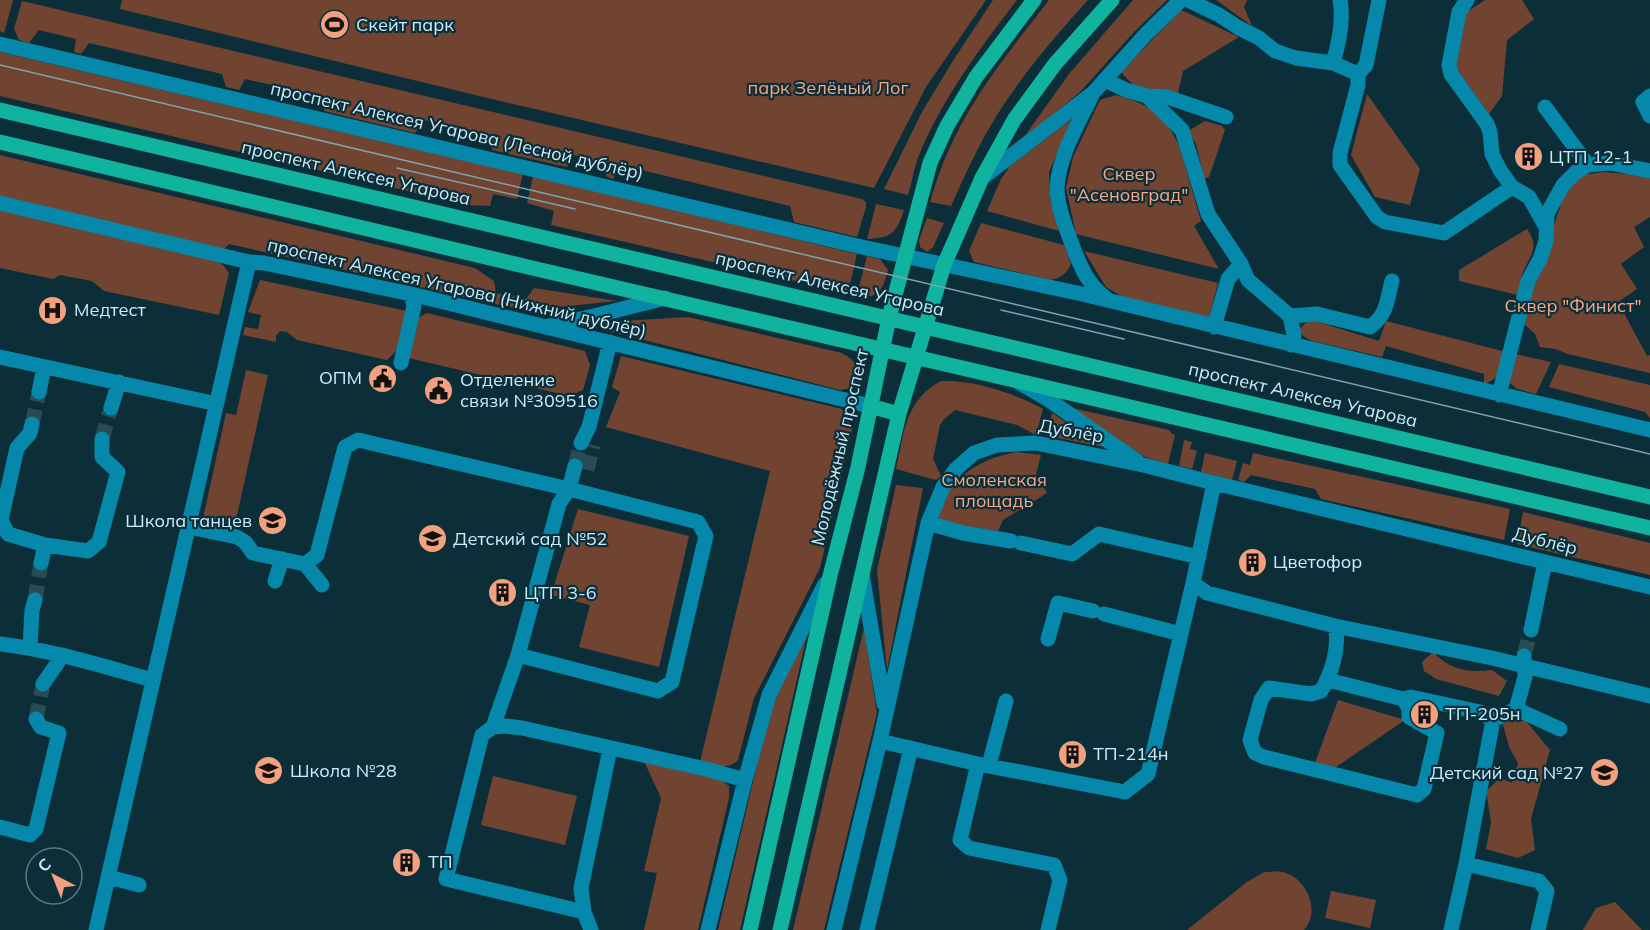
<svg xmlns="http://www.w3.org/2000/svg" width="1650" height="930" font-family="Mulish,sans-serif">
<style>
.green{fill:#714431}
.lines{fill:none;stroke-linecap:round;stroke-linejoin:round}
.minor-tunnel{stroke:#284b56;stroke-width:15;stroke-dasharray:15 8;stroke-linecap:butt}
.minor{stroke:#0588aa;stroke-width:15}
.major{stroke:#10b39d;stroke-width:15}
.tram{stroke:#7fa3b1;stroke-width:1.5}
.labels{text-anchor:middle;stroke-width:4.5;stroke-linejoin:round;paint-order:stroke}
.poi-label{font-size:18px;fill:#c8edfc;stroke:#0c2e39;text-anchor:start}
.park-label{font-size:18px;fill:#fba682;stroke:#0c2e39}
.street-label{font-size:18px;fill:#c8edfc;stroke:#0c2e39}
</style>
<rect width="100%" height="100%" fill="#0c2e39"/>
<path class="green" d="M0,0H13L4,33L0,31Z
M122,0H986L926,87L874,188L496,100L120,9Z
M993,0H1017C980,48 942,99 919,155C914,168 912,182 908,195L884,189L922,112L954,59Z
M1049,0H1088C1055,36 1023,74 997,115C979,144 965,175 951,206L930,202C935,186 940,169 947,154C971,97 1012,48 1049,0Z
M1133,0H1167L1134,32L1080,92L1022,140L1069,74Z
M1216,0H1247L1244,7L1252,26Z
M1485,0H1522L1534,19L1507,40L1502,96L1489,114L1456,68L1465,13Z
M22,1L862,199L866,202V207L857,237L794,222L790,206L621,165L613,179L606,176L604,163L574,155L567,167L492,150V135L424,120L415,133L324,111L323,96L245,79L239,90L226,87L222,74L89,43L81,54L74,52L76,39L39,30L29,43L19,40L14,29Z
M1181,10L1239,37L1183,71L1178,93C1151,92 1139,94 1121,72Z
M0,52L523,174L517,199L493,194L490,206L467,205L0,96Z
M1367,94L1420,169L1410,205L1375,197L1351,155Z
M1116,95C1149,104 1164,114 1179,145L1201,221L1194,226L1219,269L1076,234L1066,188L1073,157L1100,100Z
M1072,119L1049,172L1050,199L1059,231L987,211L1001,179L1010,166Z
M1205,121L1222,126L1225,130L1209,177L1204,179L1196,144L1188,131Z
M0,155L475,268L494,281L496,293L526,299L534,288L617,301L530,310L509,307L229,244L224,249L0,197Z
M1603,172L1650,176V217L1634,227L1644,247L1621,264L1637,289L1618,302L1647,356L1650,355V373L1568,354L1555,349L1540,347L1535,334L1522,322L1567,186L1582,175Z
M533,176L857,254L848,293L551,225L554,211L527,203Z
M876,204L904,210C897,232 892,238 867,239Z
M0,210L216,260L224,266L229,273L219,315L104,291L92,281L60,275L53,279L0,268Z
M927,218L944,223L933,247L927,252L920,247L919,240Z
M981,223L1064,245L1071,264C1066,274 1062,277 1051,280L974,262L969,251Z
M1527,229C1541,248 1529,256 1522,275C1520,281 1519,288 1518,295L1459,281V270Z
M1084,251L1218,283L1209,317L1125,298L1106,287Z
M867,256L880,259L888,270C883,288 879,301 857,295Z
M260,280L407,311L396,351L387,360L297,340L287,332L280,331L276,336V342L243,335L245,327L258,329L261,315L248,312Z
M427,313L585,351L590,365L583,390L569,396L409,358L416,319Z
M688,317L842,353C854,360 863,368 861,383L854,388L840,390L601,329L605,322Z
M1315,321L1379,341L1386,321L1506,352C1502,367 1500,379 1484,384V374L1386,346L1382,357L1312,341L1303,336L1299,329L1306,323Z
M1515,354L1551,362L1536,394L1517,389L1510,383L1509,373Z
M621,356L842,409L849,419L852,429L820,568L754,698L738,760C728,771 713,765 700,762L770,471L606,427L620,392L612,387Z
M1559,364L1650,385V418L1645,412L1549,387Z
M246,370L268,375L234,529L202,523L226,413L236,415Z
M941,381C976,380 1013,393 1043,409L1036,435L1017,425L955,410L943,420L940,425L933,459L941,476L936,480L896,469C904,433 905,400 941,381Z
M1072,408L1169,430L1172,434L1175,435L1168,464L1145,457Z
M1052,413L1104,447L1047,436Z
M1184,440L1192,442L1190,449L1197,451L1192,469L1179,466Z
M1017,452L1041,455L1036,474L1047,493L1003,520L998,531L964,526L937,519C946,479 980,458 1017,452Z
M1205,453L1237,461L1232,480L1201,472Z
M1253,453L1510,509L1504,540L1321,499L1315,489L1251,475L1244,482L1238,480L1243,463L1250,465Z
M896,485L923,488L887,670L877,570Z
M578,509L689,536L659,667L579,647L590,605L551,595Z
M1523,512L1650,543V575L1517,544Z
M809,626L740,930H718L773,697Z
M864,628L877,713L824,930H793Z
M1433,652C1450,670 1468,673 1492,670L1507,681L1499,696L1436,679L1424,671L1422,662Z
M1338,700L1405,720L1336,767L1315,763Z
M1502,721H1526L1550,750L1531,819L1535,850L1518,858L1486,849L1491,822L1486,791L1500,778L1512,783L1518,763L1509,747Z
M643,759L716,776L729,786V798L698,930H644L657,873L644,871L661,798Z
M493,776L577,796L565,845L481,825Z
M1264,872C1269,872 1277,871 1283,872C1307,878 1321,911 1304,930H1187L1247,882Z
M1331,891L1376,900L1370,928L1325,918Z
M1615,902L1642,930H1583L1596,908Z"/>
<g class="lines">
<path class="minor-tunnel" d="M32,424L39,392
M102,439L111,408
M575,466L581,443
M587,470L593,445
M35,600L41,563
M1524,655L1531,630
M36,719L43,684"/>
<path class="minor" d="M1188,0L1219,15L1239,28L1259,38L1275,51L1296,58L1333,63C1339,43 1344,21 1340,0
M1467,0L1459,12L1449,65L1451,74L1487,124L1490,132L1492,154L1500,170L1512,187L1529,197L1546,227
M0,44L862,247L1082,294L1650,430
M1333,63L1358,74V85L1340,153V165L1377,217L1385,222L1444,233L1512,187
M1358,74L1366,65L1379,0
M1105,80L1126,90L1147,96L1182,130L1208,214L1241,264L1228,279L1214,327
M1092,95C1079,123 1059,155 1057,187C1057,208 1067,230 1074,250C1083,272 1088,284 1107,299
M1147,96L1167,97L1226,117
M1650,96L1643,102L1650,116
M1545,107L1588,165
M982,178L1093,93L1146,34L1181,0
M0,203L249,262L264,263L411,294L870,406
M1241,264L1248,280L1290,316L1317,314L1370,327C1387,315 1387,300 1392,281
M1290,316L1294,335L1291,345
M551,325L594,316L665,298
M0,357L217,404
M401,363L414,306L411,294
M1020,383L1049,400L1137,461
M39,392L44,367
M1499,395L1528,281L1540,259L1546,241L1547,214L1563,185L1576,172L1588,165L1610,163L1650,171
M111,408L119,382
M32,424L30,433L17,448L1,520L8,534L45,545L88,551L99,542L118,472L102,457V439
M581,443L589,427L610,342
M575,466L569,489L559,504L518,655L493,727L505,726L522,728L706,769L745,780
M928,523L963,533L1011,541
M189,527L237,537L245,542L253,553L305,564L317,555L345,447L358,440L569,489L698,522L706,536L672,682L658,691L518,655
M1021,543L1072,554L1099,534L1199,557
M41,563L45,545
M305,564L322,585
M862,574L884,704
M275,581L282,559
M1193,583L1207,593L1335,626L1492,658L1650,696
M1104,614L1181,634
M1335,626C1340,646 1332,673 1321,691L1311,694L1269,688L1261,700L1250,740L1255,753L1264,757L1417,795L1424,789L1437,733L1409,717V708L1403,699L1411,697L1480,712L1493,720
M1531,630L1545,562
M1048,639L1058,603L1093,611
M0,644C52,650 102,666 153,680
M30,647L32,610L35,600
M1328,680L1403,699
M43,684L63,655
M1516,709L1560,729
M493,727L482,735L446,879L584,912L581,888L610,749
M880,741L978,764L1125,792L1148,774L1193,583L1214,483
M978,764L960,840L969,848L1054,865L1060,880L1048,930
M989,765L1006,701
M0,827L30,835L36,829L59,733L41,727L36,719
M1466,864L1539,881L1547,891L1538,930
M109,877L139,885
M584,912L591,930
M96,930L249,262
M708,930L745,780L769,695L825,584
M834,930L880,741L928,523L943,487L956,469L974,453L997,445L1036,443L1143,465L1214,483L1650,587
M867,930L911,748
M1451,930L1466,864L1493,720L1516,709L1525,677L1524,656"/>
<path class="major" d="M0,110L1650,497
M0,142L528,267L1650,528
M870,406L899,414
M750,930L830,576L858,467L889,318L930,163L947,126L976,77L1034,0
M780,930L899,414L944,265L982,178L1014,120L1055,64L1112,0"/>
<path class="tram" d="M0,65L1650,454
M397,168L575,209
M1001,310L1124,339"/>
</g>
<defs>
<symbol id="stadium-disc" viewBox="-11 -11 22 22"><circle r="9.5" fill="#f2a17e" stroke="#0c2e39"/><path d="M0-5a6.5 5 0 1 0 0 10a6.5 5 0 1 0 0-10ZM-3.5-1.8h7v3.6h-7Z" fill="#111"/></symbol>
<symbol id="building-disc" viewBox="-11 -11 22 22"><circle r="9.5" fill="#f2a17e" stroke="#0c2e39"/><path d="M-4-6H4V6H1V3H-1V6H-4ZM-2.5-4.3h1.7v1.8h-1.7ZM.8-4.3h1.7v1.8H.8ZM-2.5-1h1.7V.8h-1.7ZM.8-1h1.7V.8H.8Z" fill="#111"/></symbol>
<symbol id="hospital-disc" viewBox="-11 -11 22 22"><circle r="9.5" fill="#f2a17e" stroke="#0c2e39"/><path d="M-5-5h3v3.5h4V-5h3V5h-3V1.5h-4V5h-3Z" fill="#111"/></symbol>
<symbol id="civic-disc" viewBox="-11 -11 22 22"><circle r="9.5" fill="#f2a17e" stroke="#0c2e39"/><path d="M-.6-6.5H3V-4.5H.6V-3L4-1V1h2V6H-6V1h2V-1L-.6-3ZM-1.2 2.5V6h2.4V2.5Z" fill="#111"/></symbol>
<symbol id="school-disc" viewBox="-11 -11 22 22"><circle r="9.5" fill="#f2a17e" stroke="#0c2e39"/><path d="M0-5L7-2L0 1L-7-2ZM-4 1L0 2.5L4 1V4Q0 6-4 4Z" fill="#111"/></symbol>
</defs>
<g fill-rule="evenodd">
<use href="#stadium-disc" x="318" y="8" width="33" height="33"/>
<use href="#building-disc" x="1512" y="140" width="33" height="33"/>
<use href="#hospital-disc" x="36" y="294" width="33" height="33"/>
<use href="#civic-disc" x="366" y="362" width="33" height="33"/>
<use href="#civic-disc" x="422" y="374" width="33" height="33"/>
<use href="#school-disc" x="256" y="504" width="33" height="33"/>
<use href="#school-disc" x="416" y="522" width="33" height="33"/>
<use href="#building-disc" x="1236" y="546" width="33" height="33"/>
<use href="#building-disc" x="486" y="576" width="33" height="33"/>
<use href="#building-disc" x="1408" y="698" width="33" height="33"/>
<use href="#building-disc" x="1056" y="738" width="33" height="33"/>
<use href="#school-disc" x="252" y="754" width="33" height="33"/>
<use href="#school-disc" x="1588" y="756" width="33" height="33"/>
<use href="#building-disc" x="390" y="846" width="33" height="33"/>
</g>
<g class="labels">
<g class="poi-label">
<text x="356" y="31">Скейт парк</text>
<text x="1549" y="163">ЦТП 12-1</text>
<text x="74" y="316">Медтест</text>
<text x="362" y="384" text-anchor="end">ОПМ</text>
<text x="460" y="386">Отделение<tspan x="460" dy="21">связи №309516</tspan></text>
<text x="252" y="527" text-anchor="end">Школа танцев</text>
<text x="453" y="545">Детский сад №52</text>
<text x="1273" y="568">Цветофор</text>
<text x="524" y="599">ЦТП 3-6</text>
<text x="1445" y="720">ТП-205н</text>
<text x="1093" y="760">ТП-214н</text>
<text x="290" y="777">Школа №28</text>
<text x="1584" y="779" text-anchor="end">Детский сад №27</text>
<text x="428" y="868">ТП</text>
</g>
<g class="park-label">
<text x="828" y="94">парк Зелёный Лог</text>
<text x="1129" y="180">Сквер<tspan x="1129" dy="21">"Асеновград"</tspan></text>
<text x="1573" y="312">Сквер "Финист"</text>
<text x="994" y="486">Смоленская<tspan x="994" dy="21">площадь</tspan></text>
</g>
<g class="street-label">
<text transform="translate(457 131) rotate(13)" y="6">проспект Алексея Угарова (Лесной дублёр)</text>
<text transform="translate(356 173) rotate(13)" y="6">проспект Алексея Угарова</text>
<text transform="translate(830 284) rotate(13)" y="6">проспект Алексея Угарова</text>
<text transform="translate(457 288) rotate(13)" y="6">проспект Алексея Угарова (Нижний дублёр)</text>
<text transform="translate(1303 395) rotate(13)" y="6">проспект Алексея Угарова</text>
<text transform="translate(1071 431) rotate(10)" y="6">Дублёр</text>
<text transform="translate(840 447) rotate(-77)" y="6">Молодёжный проспект</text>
<text transform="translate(1545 541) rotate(14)" y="6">Дублёр</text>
</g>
</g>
<g transform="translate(54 876) rotate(318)"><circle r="28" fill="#0c2e39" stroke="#577a87" stroke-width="1.5"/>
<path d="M0-4.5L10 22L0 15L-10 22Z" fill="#f2a17e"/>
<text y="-9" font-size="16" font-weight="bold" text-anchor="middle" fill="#c8edfc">С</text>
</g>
</svg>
